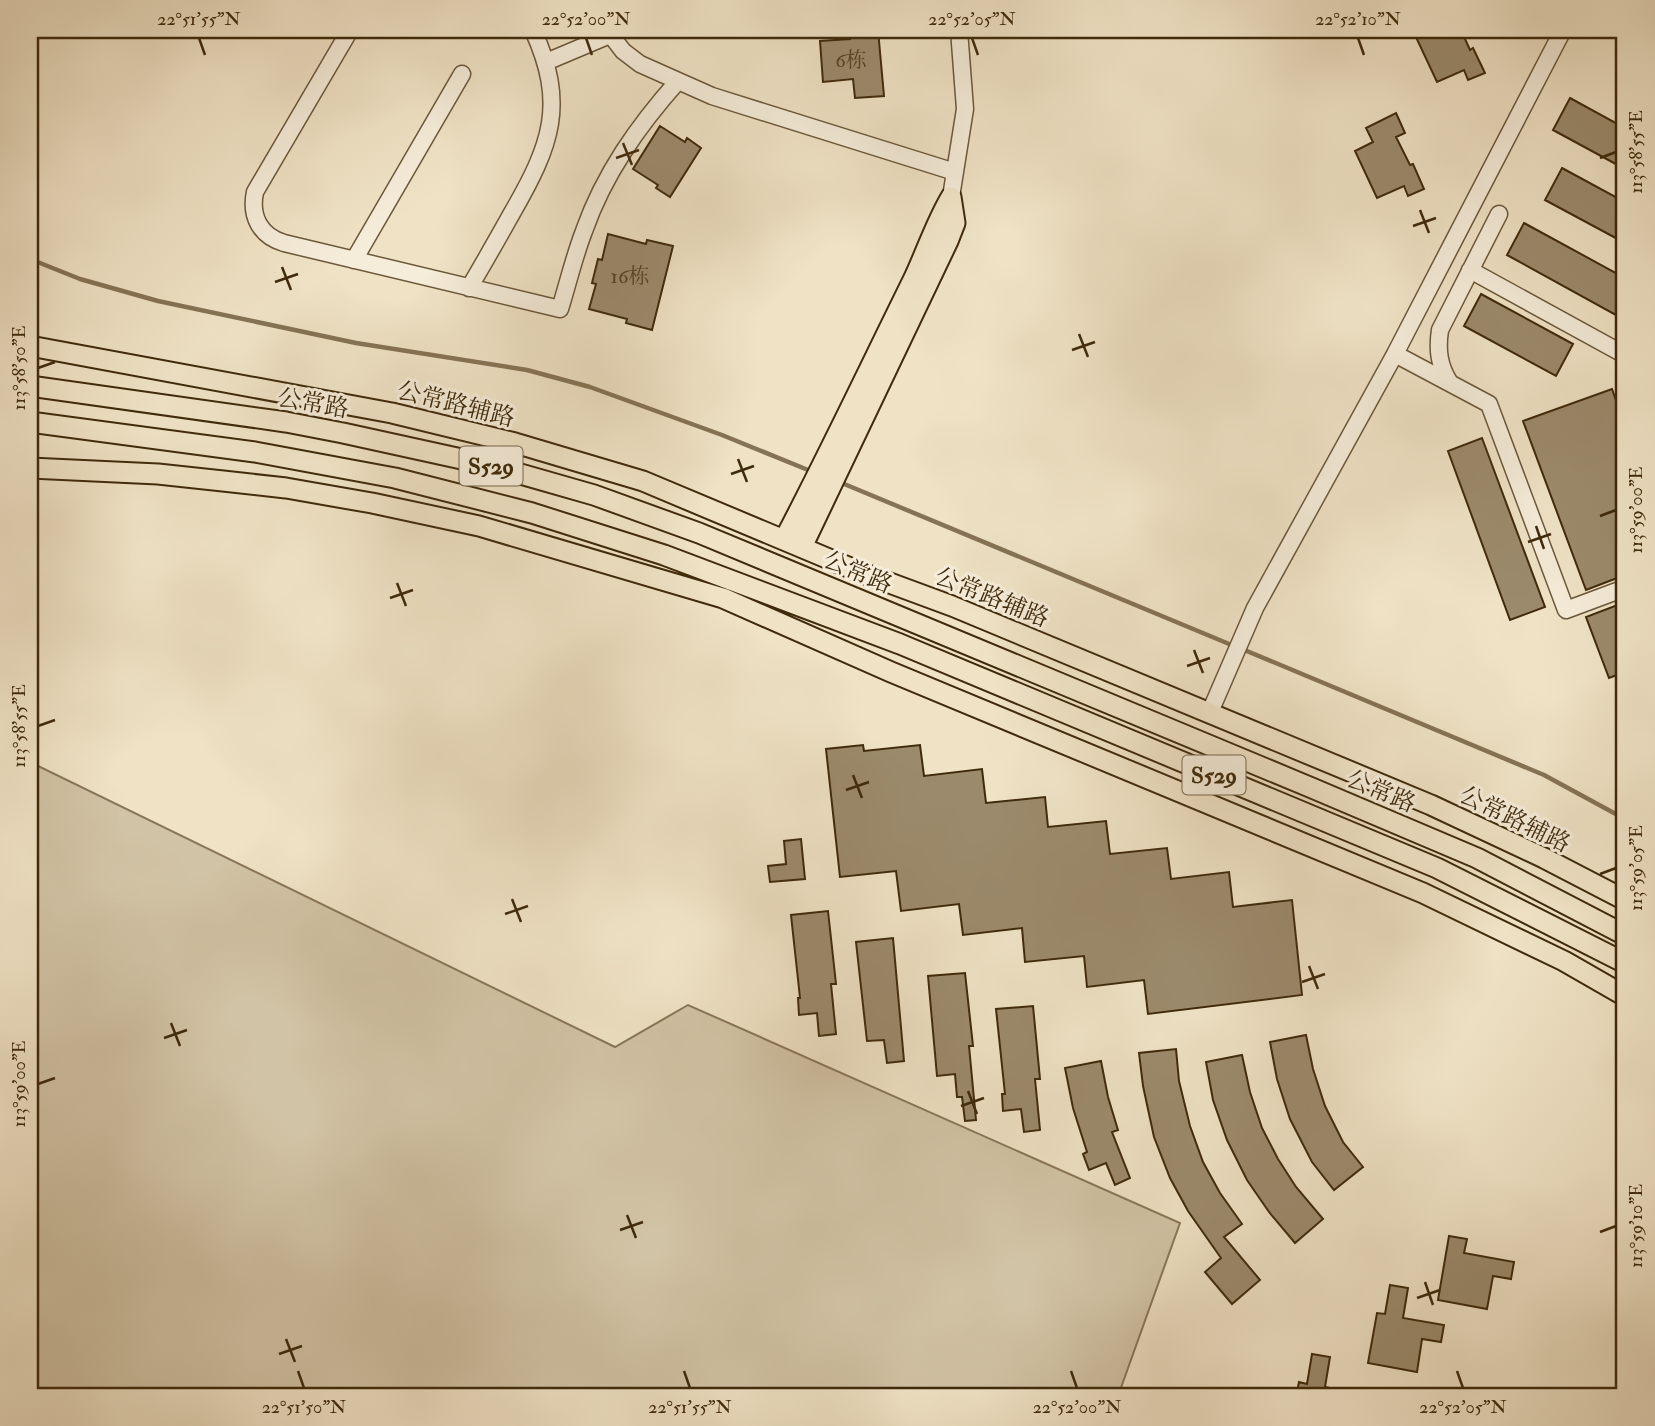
<svg xmlns="http://www.w3.org/2000/svg" width="1655" height="1426" font-family="'IM FELL Double Pica','Noto Serif SC',serif">
<style>
.green{fill:#d1c3a5;stroke:#887658;stroke-width:2}
.lines{fill:none;stroke-linecap:round;stroke-linejoin:round}
.stream{stroke:#857355;stroke-width:4.5}
.building{fill:#9b8a6c;stroke:#3f2a0b;stroke-width:2}
.minor-casing{stroke:#6b583a;stroke-width:19}
.major-casing{stroke:#3f2a0b;stroke-width:23}
.minor{stroke:#f5ecd9;stroke-width:16}
.major{stroke:#efe2c5;stroke-width:19}
.ticks{fill:none;stroke:#3f2a0b;stroke-width:2.5}
.labels{text-anchor:middle;stroke-width:6;stroke-linejoin:round;paint-order:stroke}
.number-label{font-size:21px;fill:#564223}
.shield{fill:#f5ecd9;stroke:#766449;stroke-width:2}
.shield-label{font-size:23px;font-weight:bold;fill:#3f2a0b}
.street-label{font-size:24px;fill:#3f2a0b;stroke:#f5ecd9}
.neatline{fill:none;stroke:#3f2a0b;stroke-width:2.5}
.ticks-label{font-size:18px;text-anchor:middle;fill:#3f2a0b}
</style>
<rect width="100%" height="100%" fill="#efe2c5"/>
<filter id="stains"><feTurbulence type="fractalNoise" baseFrequency=".00286" numOctaves="4"/><feColorMatrix values="0 0 0 0 .2 0 0 0 0 .09 0 0 0 0 .02 0 0 0 .5 -.17"/></filter>
<radialGradient id="worn" r=".72"><stop offset=".6" stop-color="#630" stop-opacity="0"/><stop offset="1" stop-color="#630" stop-opacity=".3"/></radialGradient>
<path class="green" d="M30,762L615,1047L688,1005L1180,1223L1118,1396H30Z"/>
<g class="lines">
<path class="stream" d="M30,259L80,279L158,301L356,343L527,370L590,387L722,435L813,472
M837,481L1234,646
M1242,649L1544,775L1625,819"/>
</g>
<path class="building" d="M849,30H878L884,96L855,98L853,79L823,82L820,41L850,39Z
M1426,30H1461L1470,50L1473,48L1485,73L1468,80L1464,70L1437,82L1415,35Z
M1570,98L1625,128V169L1553,130Z
M1396,113L1405,133L1396,137L1410,165L1413,164L1424,189L1408,196L1404,186L1377,198L1355,151L1373,142L1366,128Z
M660,126L685,142L687,138L701,148L670,197L656,188L658,185L633,169Z
M1562,168L1625,202V243L1545,200Z
M1524,223L1625,278V320L1507,255Z
M608,234L646,244L647,240L673,246L652,330L626,323L627,319L589,309L596,284L592,283L598,259L602,260Z
M1481,294L1573,344L1556,376L1464,326Z
M1612,389L1625,426V575L1586,590L1523,421Z
M1482,438L1545,607L1510,620L1448,451Z
M1620,604L1625,619V672L1609,678L1586,617Z
M863,745L864,751L920,745L924,776L982,769L986,803L1045,797L1048,827L1106,821L1110,854L1167,848L1171,879L1229,872L1233,907L1292,900L1302,995L1148,1014L1144,980L1087,987L1084,956L1025,962L1022,928L963,935L959,904L901,911L896,871L840,877L826,749Z
M801,839L805,879L770,882L768,866L786,864L784,841Z
M828,911L836,984H831L836,1034L819,1036L817,1013L799,1015L798,998H800L791,915Z
M893,938L904,1061L887,1063L884,1040L867,1041L856,942Z
M965,973L973,1046H969L976,1120L965,1121L962,1097H957L955,1074L937,1076L928,976Z
M1033,1006L1040,1079H1035L1040,1130L1024,1132L1021,1109L1003,1111L1002,1094H1005L996,1009Z
M1306,1035L1313,1069L1325,1106L1343,1142L1363,1167L1334,1190L1312,1162L1290,1119L1277,1079L1270,1042Z
M1176,1049L1179,1081L1190,1126L1203,1162L1220,1193L1242,1224L1224,1237L1260,1280L1232,1304L1205,1272L1221,1258L1188,1211L1170,1178L1154,1137L1143,1086L1139,1053Z
M1242,1055L1250,1092L1262,1128L1278,1159L1296,1187L1323,1219L1295,1243L1269,1212L1247,1180L1227,1140L1213,1100L1206,1062Z
M1101,1061L1108,1097L1118,1130L1112,1132L1130,1178L1115,1185L1106,1163L1089,1170L1083,1154L1087,1152L1073,1108L1065,1068Z
M1449,1236L1467,1239L1464,1253L1514,1262L1511,1279L1493,1276L1487,1309L1438,1300Z
M1390,1285L1408,1288L1403,1318L1444,1325L1441,1342L1422,1339L1417,1372L1368,1363L1377,1313L1385,1314Z
M1312,1354L1330,1357L1325,1387L1340,1390L1339,1396H1296L1299,1382L1307,1384Z"/>
<g class="lines">
<defs>
<path id="minor" d="M350,30L255,192C250,216 260,236 284,243L560,309C568,283 574,257 584,231C604,174 638,126 678,81
M607,30L623,51L640,64L712,96L955,172
M546,62L610,35
M951,197L965,109L959,30
M354,260L462,74
M1470,270L1625,355
M469,288C484,263 498,238 512,213C551,145 567,105 533,30
M1395,354L1489,404L1566,610L1625,588
M1450,383C1439,366 1437,350 1440,330L1499,214
M1210,712L1255,608L1395,354L1563,30"/>
<path id="major" d="M30,346L392,413L515,443L643,481L860,572L952,606L1431,805L1544,858L1625,900
M30,386L286,422L343,433L489,465L594,495L699,533L1312,788L1477,858L1625,935
M30,422L255,452L395,478L532,513L664,555L900,644L1437,868L1625,963
M30,468L158,474L223,481L286,488L372,503L479,526L723,598L891,672L1423,893L1564,961L1625,996
M784,540C829,454 870,367 913,280C926,253 935,224 951,197
M802,547L948,241L955,223L951,197"/>
</defs>
<use href="#minor" class="minor-casing"/>
<use href="#major" class="major-casing"/>
<use href="#minor" class="minor"/>
<use href="#major" class="major"/>
</g>
<path class="ticks" d="M199,38L205,55M586,38L592,55M972,38L978,55M1358,38L1364,55M623,143L632,165M616,158L639,150M1600,158L1616,152M1420,210L1429,233M1413,226L1436,218M282,267L291,290M275,282L298,274M1079,334L1088,357M1072,350L1095,342M38,368L55,362M738,459L747,482M731,474L754,466M1600,516L1616,510M1536,526L1544,549M1528,542L1551,534M397,583L406,606M390,598L413,590M1194,650L1203,673M1187,666L1210,658M38,726L55,720M853,775L862,798M846,790L869,782M1600,874L1616,868M512,899L521,922M505,914L528,906M1309,966L1318,989M1302,982L1325,974M171,1023L180,1046M164,1038L187,1030M38,1084L55,1078M968,1091L977,1114M961,1106L984,1098M627,1215L636,1238M620,1230L643,1222M1600,1232L1616,1226M1425,1282L1433,1305M1417,1298L1440,1290M286,1339L295,1362M279,1354L302,1346M298,1371L304,1388M684,1371L690,1388M1071,1371L1077,1388M1457,1371L1463,1388"/>
<g class="labels">
<g class="number-label">
<text x="851" y="67">6栋</text>
<text x="630" y="283">16栋</text>
</g>
<g class="shield">
<rect x="459.5" y="446.5" width="63" height="39" rx="5"/>
<rect x="1182.5" y="755.5" width="63" height="39" rx="5"/>
</g>
<g class="shield-label">
<text x="491" y="474">S529</text>
<text x="1214" y="783">S529</text>
</g>
<g class="street-label">
<text transform="translate(313 403) rotate(10)" y="8">公常路</text>
<text transform="translate(456 404) rotate(14)" y="8">公常路辅路</text>
<text transform="translate(858 572) rotate(23)" y="8">公常路</text>
<text transform="translate(992 597) rotate(22)" y="8">公常路辅路</text>
<text transform="translate(1381 791) rotate(23)" y="8">公常路</text>
<text transform="translate(1515 819) rotate(26)" y="8">公常路辅路</text>
</g>
</g>
<rect width="1655" height="1426" fill="none" stroke="#efe2c5" stroke-width="77"/>
<rect x="38" y="38" width="1578" height="1350" class="neatline"/>
<g class="ticks-label">
<text x="199" y="25">22°51'55"N</text>
<text x="586" y="25">22°52'00"N</text>
<text x="972" y="25">22°52'05"N</text>
<text x="1358" y="25">22°52'10"N</text>
<text transform="translate(1636 152) rotate(-90)" y="6">113°58'55"E</text>
<text transform="translate(19 368) rotate(-90)" y="6">113°58'50"E</text>
<text transform="translate(1636 510) rotate(-90)" y="6">113°59'00"E</text>
<text transform="translate(19 726) rotate(-90)" y="6">113°58'55"E</text>
<text transform="translate(1636 868) rotate(-90)" y="6">113°59'05"E</text>
<text transform="translate(19 1084) rotate(-90)" y="6">113°59'00"E</text>
<text transform="translate(1636 1226) rotate(-90)" y="6">113°59'10"E</text>
<text x="304" y="1413">22°51'50"N</text>
<text x="690" y="1413">22°51'55"N</text>
<text x="1077" y="1413">22°52'00"N</text>
<text x="1463" y="1413">22°52'05"N</text>
</g>
<rect width="100%" height="100%" filter="url(#stains)"/>
<rect width="100%" height="100%" fill="url(#worn)"/>
</svg>
